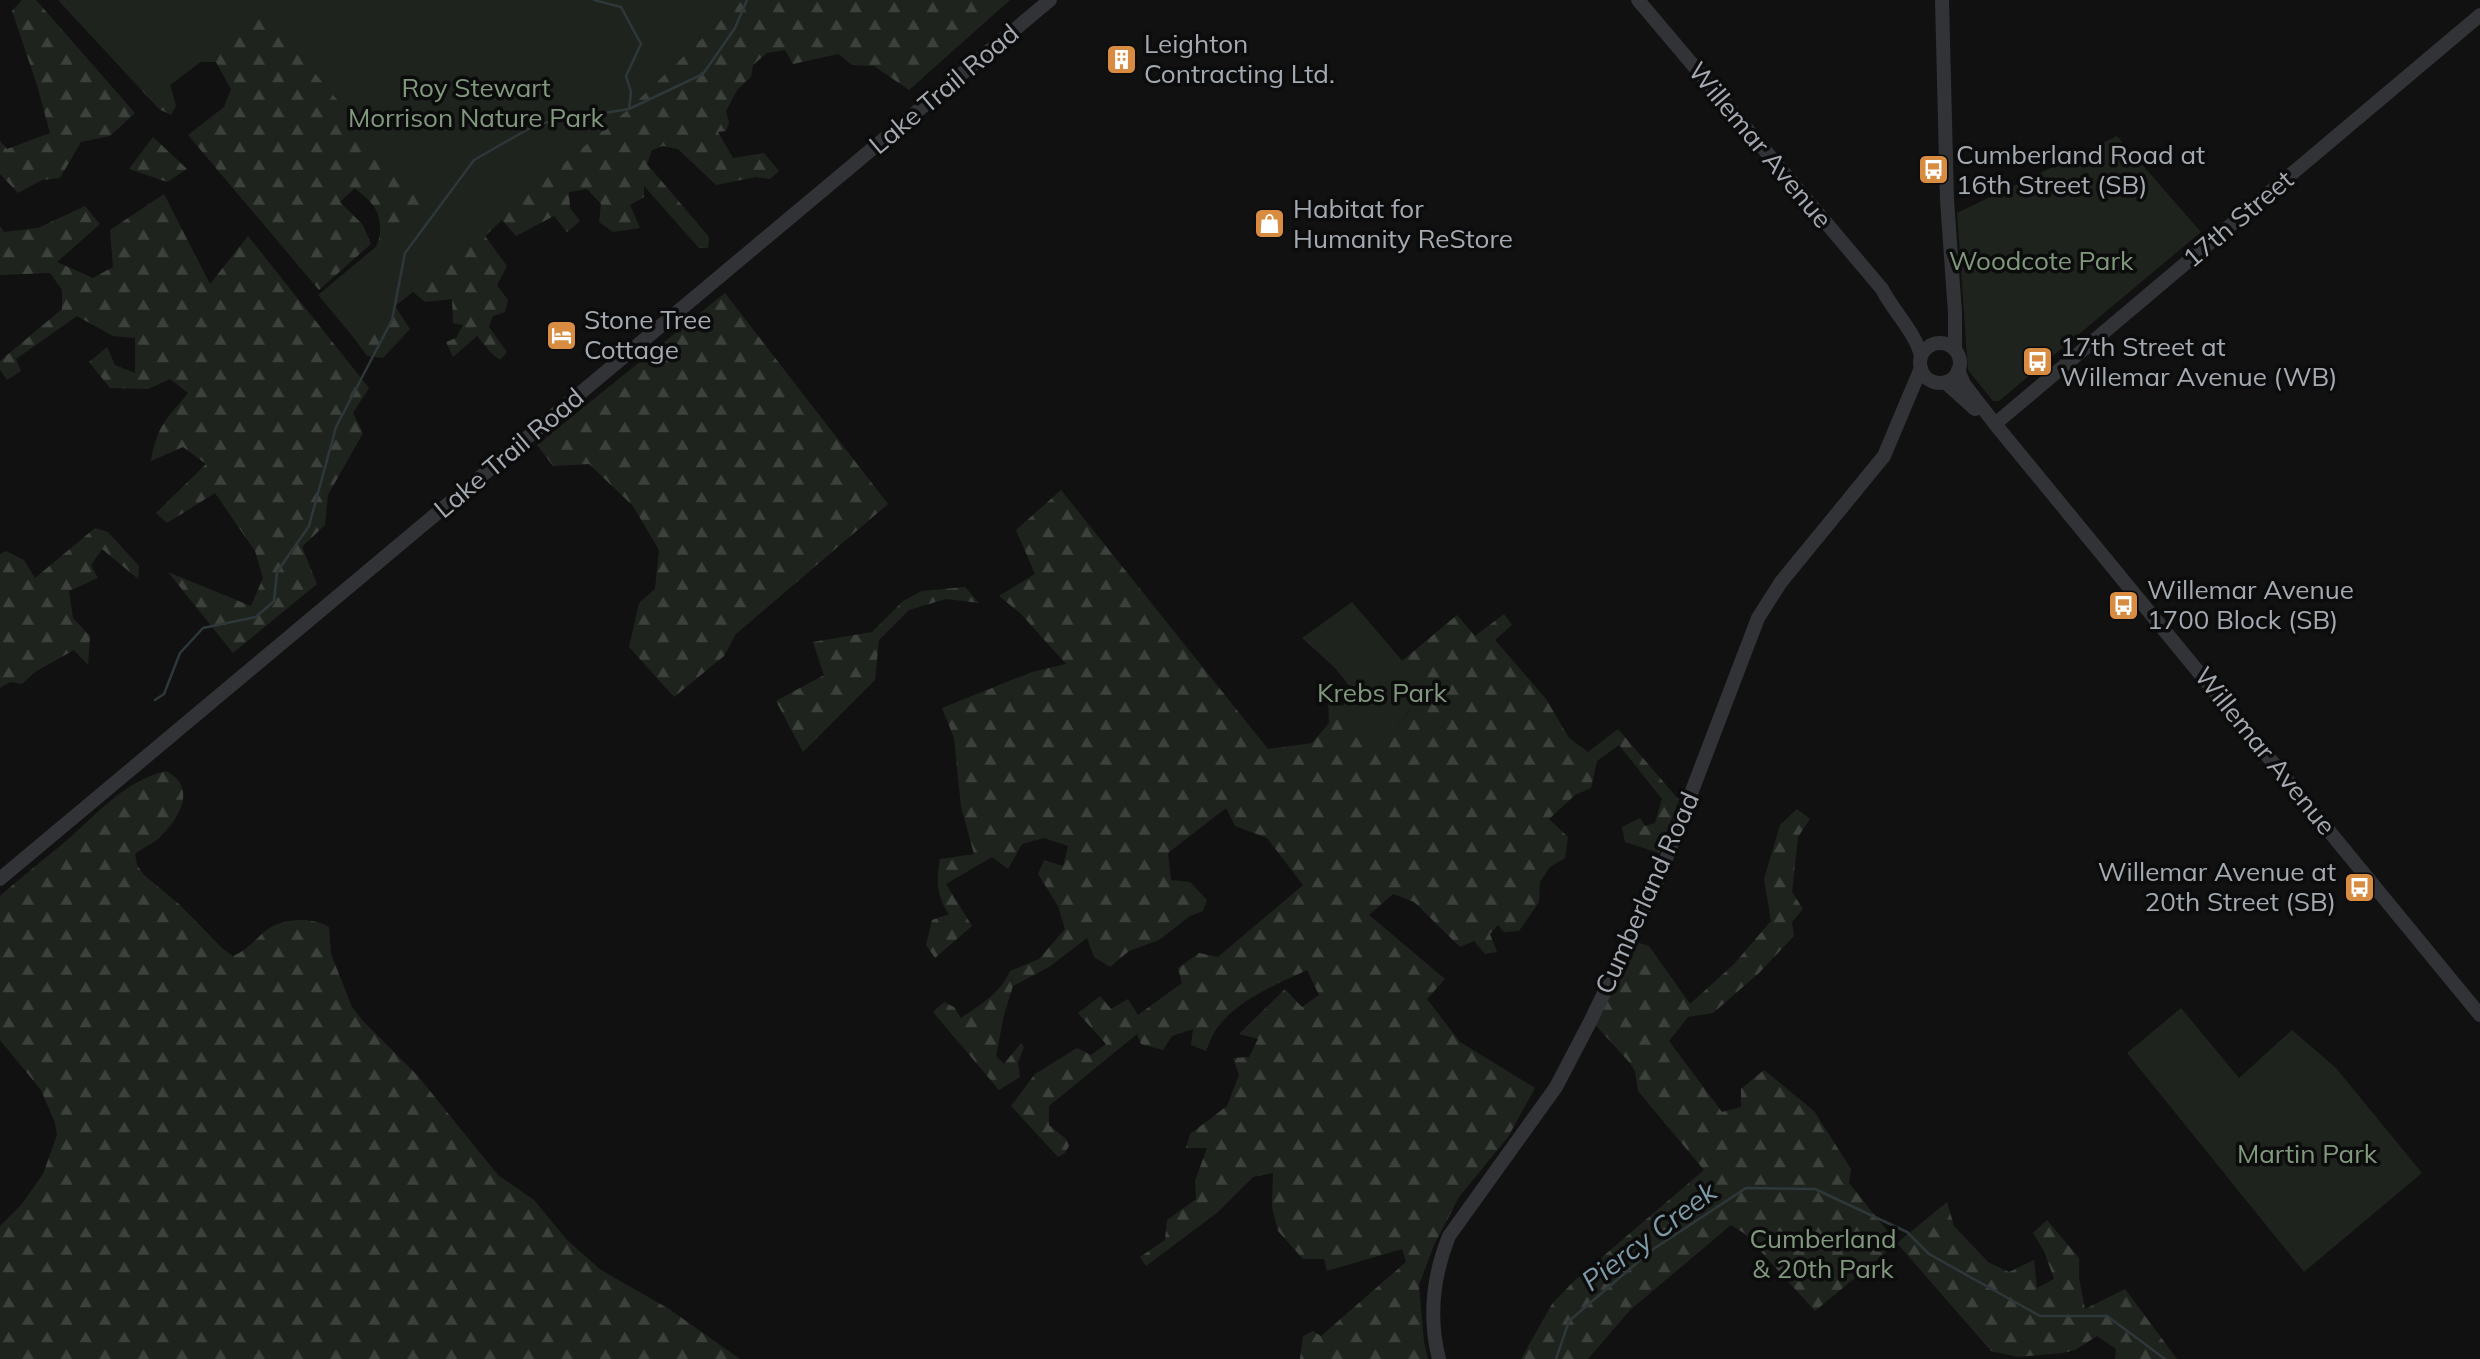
<svg xmlns="http://www.w3.org/2000/svg" width="2480" height="1359" font-family="Mulish,sans-serif">
<style>
.forest{fill:url(#forest-firs)}
.park{fill:#1e241d}
.lines{fill:none;stroke-linecap:round;stroke-linejoin:round}
.stream{stroke:#2e373a;stroke-width:2.5}
.tertiary{stroke:#323336;stroke-width:14}
.labels{text-anchor:middle;stroke-width:7;stroke-linejoin:round;paint-order:stroke}
.poi-label{font-size:26px;fill:#a4aab1;stroke:#0c0c0d;text-anchor:start}
.park-label{font-size:26px;fill:#80997d;stroke:#0c0c0d}
.street-label{font-size:26px;fill:#a4aab1;stroke:#0c0c0d}
.water-label{font-size:28px;font-style:italic;fill:#7e9ba8;stroke:#0c0c0d}
</style>
<defs>
<pattern id="forest-firs" width="22" height="20" patternUnits="userSpaceOnUse" patternTransform="scale(1.75)"><rect width="22" height="20" fill="#1e241d"/><path d="M5 1l3.5 6h-7zM16 11l3.5 6h-7z" fill="#3c413b"/></pattern>
</defs>
<rect width="100%" height="100%" fill="#111112"/>
<path class="forest" d="M22,0H36L135,113L110,136L81,142L60,178L42,180L18,193L0,174V141L7,149L50,133L37,85L12,11Z
M58,0H1010L909,90L874,66L852,65L838,54L793,64L785,50L767,53L753,65L751,77L737,90L726,111L729,123L726,131L718,132L733,158L764,153L779,171L770,179L756,177L716,185L678,149L663,146L652,150L647,164L709,237L708,248H699L644,186V197L630,205L640,228L613,232L599,222L601,204L587,189L569,192L570,208L580,221L567,232L554,216L516,236L502,220L485,236L507,266L497,285L508,300L505,312L493,316L489,327L507,352L500,360L491,353L477,336L453,357L446,342L456,338L463,325L453,323L452,299L425,302L413,292L395,306L410,329L383,358L367,356L327,301C351,278 392,251 377,212C374,203 362,195 355,188L340,202L363,225L371,244L319,290L188,135L224,107L231,89L216,62H188L169,80L176,106L171,115L159,109Z
M153,137L187,169L167,182L129,169Z
M164,194L210,284L248,236L369,388L353,413L363,433L328,495L325,525L302,547L317,584L233,653L168,572L251,606L263,578L255,551L215,493L167,523L156,513L206,464L183,447L151,461C157,425 167,419 188,393L170,379L148,389L110,388L89,362L107,347L115,365L135,373V338L113,336L77,316L16,359L21,371L7,380L0,370V361L62,309V290L50,273L0,275V226L4,232L38,228L85,206L100,224L57,262L93,278L113,267L110,230Z
M725,293L888,504L736,634L724,656L674,697L629,647L639,603L655,589L659,550L633,506L589,464L553,466L537,445Z
M1061,490L1268,749L1312,743L1329,723L1328,699L1343,706L1386,748C1397,726 1409,707 1428,692L1402,661L1457,615L1475,636L1504,614L1512,625L1495,640L1546,699L1569,738L1588,752L1618,729L1679,800L1659,853L1625,842L1622,827L1640,818L1645,826L1655,823L1662,799L1619,745L1597,761L1591,788L1575,795L1549,819L1568,837L1565,858L1550,867L1540,882L1539,902L1519,931L1504,932L1498,925L1490,934L1497,952L1485,954L1474,941L1460,947L1414,902L1393,894L1369,915L1445,979L1427,999L1460,1042L1535,1088L1508,1137L1459,1197L1434,1245L1419,1285L1424,1342L1428,1359H1300L1303,1336L1313,1331L1321,1336L1406,1262L1402,1249L1327,1271L1324,1259H1303L1278,1231L1272,1207L1273,1173L1253,1177L1218,1212L1146,1266L1140,1257L1165,1240L1167,1220L1196,1199L1195,1181L1207,1148H1186L1190,1134L1227,1106L1239,1075L1233,1058L1249,1057L1258,1039L1239,1034L1285,989L1302,1007L1319,995L1307,970C1275,985 1235,1001 1215,1031C1211,1037 1209,1044 1206,1051L1191,1045L1193,1029L1172,1036L1163,1050L1141,1044L1137,1034L1049,1106V1125L1066,1139L1069,1146L1065,1153L1058,1157L1011,1106L1035,1074L1077,1048L1091,1055L1106,1044L1078,1013L1100,996L1111,1009L1128,999L1138,1015L1182,983L1178,968L1199,953L1218,957L1303,885L1267,838L1235,826L1226,808L1168,853L1171,880L1190,882L1207,900L1203,911L1190,916L1159,940L1129,951L1110,967L1094,957L1087,938L1049,967L1013,986L1004,1015L996,1056L1004,1064L1021,1043L1024,1047L1018,1062L1020,1077L999,1090L933,1012L944,1002L954,1007L961,1018C980,1005 1001,993 1010,971L1039,959L1065,929L1058,906L1038,874L1044,860L1063,866L1068,846L1044,838L1022,844L1008,869L992,857L946,884L972,926L935,958L926,945L932,920L949,914C937,899 936,878 940,859L974,854L961,807L954,738L942,708L1032,672L1066,664L1020,613L999,596L1035,574L1016,530Z
M95,528L108,532L139,566L138,579L102,549L91,565L98,578L69,591L73,618L90,636L88,665L74,650L35,672L22,684L10,682L0,688V554L6,551L24,560L35,578Z
M965,587L979,603L946,599L909,610L879,640L875,680L803,752L776,701L824,675L813,642L872,632L903,601L922,591Z
M166,771C199,788 178,820 158,839C151,845 142,848 135,854L137,865L144,875L179,904L222,948L233,956C247,950 253,942 264,932C282,917 311,917 329,927L331,954L352,1007L362,1020L417,1075L498,1175L534,1200L567,1240L601,1270L669,1309L740,1359H0V1226L21,1205L43,1174L57,1135L55,1123L41,1090L0,1040V896C19,879 39,863 59,847C92,820 122,781 166,771Z
M1797,809L1810,819L1798,837L1792,892L1803,909L1792,922L1794,936L1759,973L1713,1013L1688,1017L1669,1041L1722,1112L1741,1107V1089L1764,1070L1814,1111L1851,1169L1849,1183L1897,1243L1947,1202L1954,1226L1988,1262L2009,1272L2034,1260L2037,1288L2054,1279L2044,1251L2033,1233L2047,1220L2079,1258V1278L2085,1309L2125,1289L2177,1359H2115L2116,1349L2097,1336L2075,1350L2063,1353L2018,1357L1991,1351L1897,1243L1815,1311L1745,1234L1731,1225L1630,1310L1588,1359H1521L1552,1304L1573,1282L1704,1170L1638,1091L1635,1071L1629,1062L1591,1020L1630,940L1649,946L1690,1004L1734,964L1771,921L1764,879L1780,825Z"/>
<path class="park" d="M67,0H742L629,109L354,338L318,295L426,205L264,13L151,100Z
M2117,136L2201,232L1999,401H1993L1968,370L1957,213Z
M1352,602L1429,692C1408,707 1397,726 1386,749L1343,706L1351,688L1335,668L1302,638Z
M2181,1008L2239,1078L2292,1030L2336,1068L2422,1173L2304,1272L2127,1053Z"/>
<g class="lines">
<path class="stream" d="M594,0L621,7L641,44L626,76L631,92L629,109
M155,700L164,694L180,653L203,628L256,617L274,601L277,572L309,526L336,427L392,320L405,253L474,160L537,124L629,109L703,74L735,28L747,0
M1556,1359L1569,1321L1652,1250L1746,1188L1815,1189L1907,1232L1929,1254L2040,1316H2107L2165,1359"/>
<path class="tertiary" d="M1638,0L1882,289C1893,311 1916,333 1921,356
M1942,0L1947,200L1955,313V350
M1920 363a20 20 0 1 1 40 0a20 20 0 1 1-40 0Z
M1958,370L1964,384L1995,424L2480,1015
M1945,382L1975,409
M1995,424L2480,15
M0,879L1050,0
M1439,1359C1428,1316 1433,1276 1449,1236L1556,1087L1591,1020L1658,880L1758,618L1781,582L1884,456L1921,368"/>
</g>
<defs>
<symbol id="building-square" viewBox="-11 -11 22 22"><rect x="-9" y="-9" width="18" height="18" rx="4" fill="#d88c42" stroke="#0c0c0d"/><path d="M-4-6H4V6H1V3H-1V6H-4ZM-2.5-4.3h1.7v1.8h-1.7ZM.8-4.3h1.7v1.8H.8ZM-2.5-1h1.7V.8h-1.7ZM.8-1h1.7V.8H.8Z" fill="#fff"/></symbol>
<symbol id="bus-square" viewBox="-11 -11 22 22"><rect x="-9" y="-9" width="18" height="18" rx="4" fill="#d88c42" stroke="#0c0c0d"/><path d="M-5-6H5V4H4V6H2V4H-2V6H-4V4H-5ZM-3.5-4V0h7V-4ZM-3.5 1.2v1.5H-2V1.2ZM2 1.2v1.5H3.5V1.2Z" fill="#fff"/></symbol>
<symbol id="shop-square" viewBox="-11 -11 22 22"><rect x="-9" y="-9" width="18" height="18" rx="4" fill="#d88c42" stroke="#0c0c0d"/><path d="M-5-2.5h2.3a2.7 3.5 0 0 1 5.4 0H5L5.5 6h-11ZM-1.5-2.5h3a1.5 2.3 0 0 0-3 0Z" fill="#fff"/></symbol>
<symbol id="hotel-square" viewBox="-11 -11 22 22"><rect x="-9" y="-9" width="18" height="18" rx="4" fill="#d88c42" stroke="#0c0c0d"/><path d="M-6-4.5h1.5V1H6V5H4.5V3h-9V5H-6ZM-4 0a1.8 1.8 0 1 1 3.6 0ZM.5 0V-2.5h3Q6-2.5 6 0Z" fill="#fff"/></symbol>
</defs>
<g fill-rule="evenodd">
<use href="#building-square" x="1104" y="42" width="35" height="35"/>
<use href="#bus-square" x="1916" y="152" width="35" height="35"/>
<use href="#shop-square" x="1252" y="206" width="35" height="35"/>
<use href="#hotel-square" x="544" y="318" width="35" height="35"/>
<use href="#bus-square" x="2020" y="344" width="35" height="35"/>
<use href="#bus-square" x="2106" y="588" width="35" height="35"/>
<use href="#bus-square" x="2342" y="870" width="35" height="35"/>
</g>
<g class="labels">
<g class="poi-label">
<text x="1144" y="53">Leighton<tspan x="1144" dy="30">Contracting Ltd.</tspan></text>
<text x="1956" y="164">Cumberland Road at<tspan x="1956" dy="30">16th Street (SB)</tspan></text>
<text x="1293" y="218">Habitat for<tspan x="1293" dy="30">Humanity ReStore</tspan></text>
<text x="584" y="329">Stone Tree<tspan x="584" dy="30">Cottage</tspan></text>
<text x="2060" y="356">17th Street at<tspan x="2060" dy="30">Willemar Avenue (WB)</tspan></text>
<text x="2147" y="599">Willemar Avenue<tspan x="2147" dy="30">1700 Block (SB)</tspan></text>
<text x="2336" y="881" text-anchor="end">Willemar Avenue at<tspan x="2336" dy="30">20th Street (SB)</tspan></text>
</g>
<g class="park-label">
<text x="476" y="97">Roy Stewart<tspan x="476" dy="30">Morrison Nature Park</tspan></text>
<text x="2041" y="270">Woodcote Park</text>
<text x="1382" y="702">Krebs Park</text>
<text x="2307" y="1163">Martin Park</text>
<text x="1823" y="1248">Cumberland<tspan x="1823" dy="30">&amp; 20th Park</tspan></text>
</g>
<g class="street-label">
<text transform="translate(944 89) rotate(-40)" y="9">Lake Trail Road</text>
<text transform="translate(1760 145) rotate(50)" y="9">Willemar Avenue</text>
<text transform="translate(2238 219) rotate(-40)" y="9">17th Street</text>
<text transform="translate(509 453) rotate(-40)" y="9">Lake Trail Road</text>
<text transform="translate(2265 751) rotate(51)" y="9">Willemar Avenue</text>
<text transform="translate(1647 893) rotate(-66)" y="9">Cumberland Road</text>
</g>
<g class="water-label">
<text transform="translate(1649 1236) rotate(-37)" y="10">Piercy Creek</text>
</g>
</g>
</svg>
